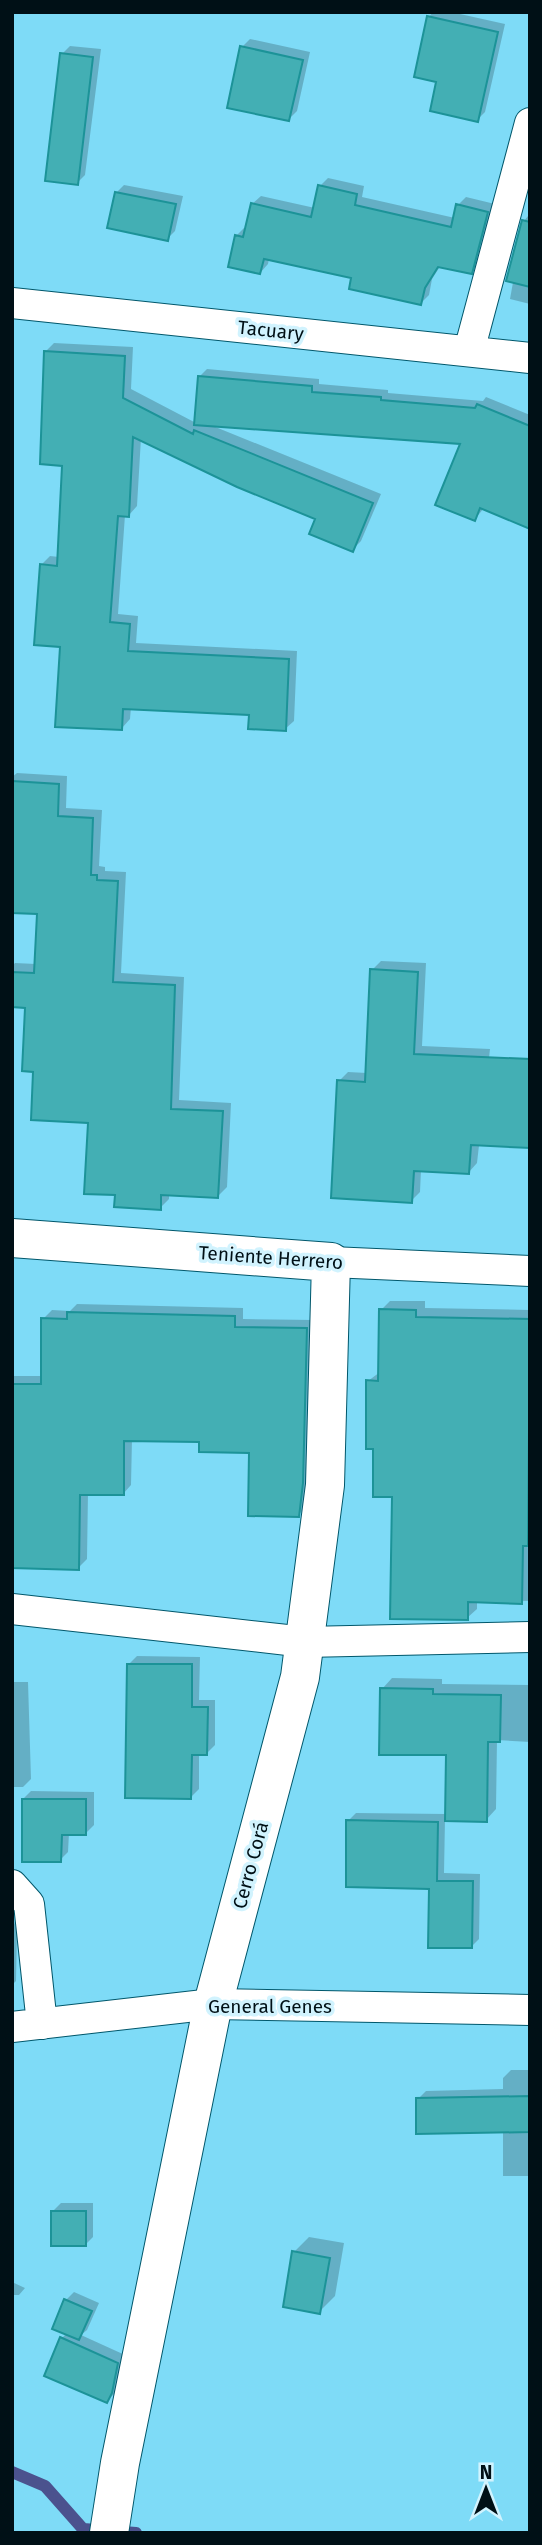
<svg xmlns="http://www.w3.org/2000/svg" width="542" height="2545" font-family="'Fira Sans',sans-serif">
<style>
.shadow{fill:#0003}
.lines{fill:none;stroke-linecap:round;stroke-linejoin:round}
.stream{stroke:#4b528e;stroke-width:12}
.building{fill:#43afb4;stroke:#1c9398;stroke-width:2}
.minor-casing{stroke:#00576b;stroke-width:32}
.secondary-casing{stroke:#00576b;stroke-width:40}
.minor{stroke:#fff;stroke-width:30}
.secondary{stroke:#fff;stroke-width:38}
.labels{text-anchor:middle;stroke-width:7;stroke-linejoin:round;paint-order:stroke}
.street-label{font-size:19px;fill:#001016;stroke:#d1f3fe}
</style>
<rect width="100%" height="100%" fill="#7edbf7"/>
<path class="shadow" d="M433,12H451L505,24L485,112L477,120L438,81L429,17Z
M250,39L310,52L297,111L289,119L242,47Z
M70,46L101,49L85,175L77,183L62,54Z
M328,178L364,186L362,197L455,218L458,205L466,197L495,204L479,264L471,272L441,265L432,279L429,295L421,303L353,276L269,259L268,264L260,273L236,236L244,228L247,229L252,204L261,196L315,208L320,186Z
M124,185L183,196L175,231L167,239L116,193Z
M530,209V304L510,299L524,221L528,216Z
M54,343L133,347L131,389L196,423L199,377L207,369L319,379V384L388,390V393L483,401L486,397L530,415V527L484,508L475,519L463,443L213,426L381,494L361,541L352,550L317,518L141,438L137,506L129,515H125L118,614L138,616L136,643L297,651L294,721L285,729L251,713L131,707L130,719L122,728L62,646L41,565L50,556L59,557L64,464L45,352Z
M17,773L67,776L66,808L102,810L99,866L105,867V871L126,872L121,973L184,977L179,1100L231,1103L227,1187L218,1196L169,1194V1199L160,1208L117,1194L90,1122L27,1006L12,1005V966L15,963L36,964L39,913L12,866V777Z
M381,961L426,963L422,1046L490,1049L477,1163L469,1172L421,1170L420,1192L411,1201L339,1081L348,1072L367,1073L372,970Z
M390,1301H425V1308L530,1310V1601L477,1600V1609L467,1618L393,1495L375,1448L368,1381L380,1372L381,1310Z
M77,1304L243,1308V1319L315,1320L307,1506L298,1515L251,1451L201,1440L132,1439L131,1485L123,1494L88,1493L87,1559L78,1568L12,1567V1376H42L43,1319L52,1310L70,1311Z
M137,1656L200,1657L199,1700H215V1745L207,1753H199V1789L191,1797L129,1664Z
M392,1678L442,1679V1684L530,1685V1742L497,1740L496,1809L486,1820L445,1819L444,1873L480,1874L479,1939L471,1947L431,1887L348,1821L356,1813L447,1814L448,1754L382,1689Z
M12,1682H28L31,1779L23,1787H12Z
M31,1791L94,1792V1825L86,1833H69L68,1852L60,1860L23,1799Z
M12,1914L17,1932L16,1981L12,1985Z
M511,2070H530V2176H503V2131L418,2099L426,2091L503,2089V2078Z
M61,2203H93V2237L85,2245L53,2211Z
M309,2237L344,2243L335,2296L319,2312L294,2252Z
M12,2282L25,2288L19,2295H12Z
M74,2292L99,2303L87,2330L81,2335L125,2355L115,2393L107,2401L62,2338L67,2333L66,2300Z"/>
<g class="lines">
<path class="stream" d="M12,2472L45,2486L83,2529L136,2533"/>
</g>
<path class="building" d="M427,16L498,32L478,122L430,111L436,82L414,77Z
M240,46L303,60L289,121L227,108Z
M60,53L93,57L78,185L45,181Z
M318,185L357,194L355,205L451,227L456,204L488,212L472,274L438,267L425,288L421,305L349,289L351,278L264,259L260,274L228,267L235,235L243,237L251,203L311,217Z
M115,192L176,204L168,241L107,228Z
M522,220L530,222V287L506,281Z
M44,351L125,356L123,398L193,434L194,430L373,503L353,552L309,534L315,519L237,487L133,437L129,517L118,516L110,622L130,624L128,651L289,659L286,731L248,729L249,715L123,709L122,730L55,727L60,647L34,645L40,564L57,566L62,466L40,464Z
M198,376L312,386V392L381,397V400L475,408L477,404L530,426V529L480,508L475,521L435,505L460,444L194,425Z
M12,781L59,784L58,816L93,818L91,875H97V880L118,881L113,982L175,985L171,1109L223,1111L218,1198L161,1195V1210L114,1207L115,1195L84,1194L88,1123L31,1120L33,1072L22,1071L25,1008L12,1007V972L34,973L37,914L12,913Z
M370,969L418,972L414,1054L530,1059V1148L471,1145L469,1174L414,1171L412,1203L331,1198L337,1080L365,1082Z
M379,1309L416,1310V1317L530,1319L528,1546H523L522,1604L468,1602V1620L390,1619L392,1497H373V1449H366V1380L378,1381Z
M67,1312L235,1316V1327L307,1328L303,1483L299,1517L248,1516L249,1453L199,1452V1442L124,1441V1495H80L79,1570L12,1568V1384H41V1318L67,1319Z
M127,1664H192V1707H208L207,1755H192L191,1799L125,1798Z
M380,1688L433,1689V1694L501,1695L500,1742H488L487,1822L445,1821L446,1755H379Z
M22,1799H86V1835H62L61,1862H22Z
M346,1820L438,1822L437,1881H473L472,1948H428L429,1889L346,1887Z
M530,2096V2132L416,2134V2098Z
M51,2211H86V2246H51Z
M292,2251L330,2258L320,2314L283,2307Z
M64,2299L92,2311L79,2340L52,2329Z
M60,2337L118,2363L112,2393L107,2403L44,2376Z"/>
<g class="lines">
<defs>
<path id="minor" d="M12,303L530,358
M469,351L530,123
M331,1262L530,1271
M12,1609L305,1642L530,1637
M12,1885L29,1904L42,2024
M12,2027L213,2004L530,2010"/>
<path id="secondary" d="M12,1238L331,1262L325,1485L300,1677L213,2004L120,2463L109,2533"/>
</defs>
<use href="#minor" class="minor-casing"/>
<use href="#secondary" class="secondary-casing"/>
<use href="#minor" class="minor"/>
<use href="#secondary" class="secondary"/>
</g>
<g class="labels">
<g class="street-label">
<text transform="translate(271 330) rotate(6)" y="7">Tacuary</text>
<text transform="translate(271 1257) rotate(4)" y="7">Teniente Herrero</text>
<text transform="translate(250 1865) rotate(-75)" y="7">Cerro Corá</text>
<text x="270" y="2013">General Genes</text>
</g>
</g>
<rect width="542" height="2545" fill="none" stroke="#001016" stroke-width="28"/>
<g transform="translate(486 2489)" stroke="#d1f3fe" stroke-width="5" paint-order="stroke">
<path d="M0-5L12 26L0 18L-12 26Z" fill="#001016"/>
<text y="-10" font-size="19" font-weight="bold" text-anchor="middle" fill="#001016">N</text>
</g>
</svg>
